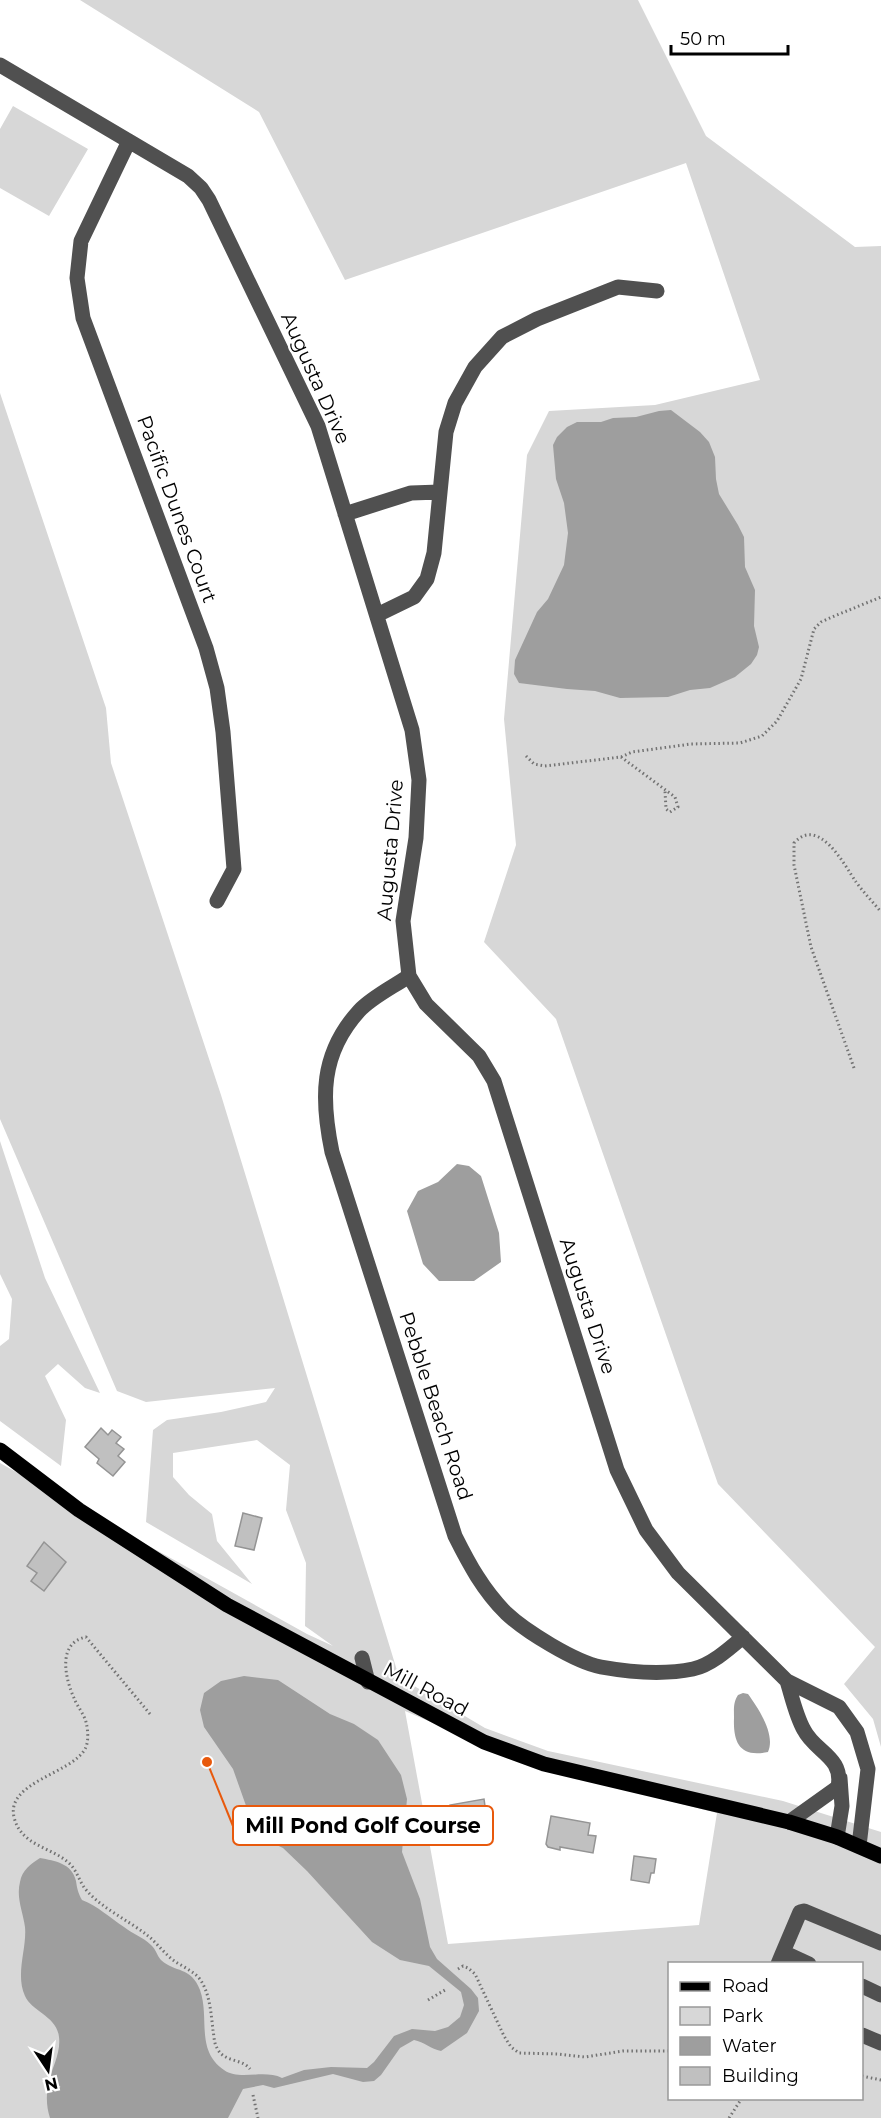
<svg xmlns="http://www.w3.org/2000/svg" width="881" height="2118" font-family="Montserrat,sans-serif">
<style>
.green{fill:#d7d7d7;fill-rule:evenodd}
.water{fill:#9e9e9e}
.building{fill:#c0c0c0;stroke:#949494;stroke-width:1.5}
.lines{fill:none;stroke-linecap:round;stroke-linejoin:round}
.path{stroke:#727272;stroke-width:3;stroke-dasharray:1.5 3;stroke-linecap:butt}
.minor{stroke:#505050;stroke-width:15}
.major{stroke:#000;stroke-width:15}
.labels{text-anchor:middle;stroke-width:4.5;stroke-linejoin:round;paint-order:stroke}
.street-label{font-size:20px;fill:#000;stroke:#fff}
.leader{fill:none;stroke:#e8590c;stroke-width:2}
.callout-dot{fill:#e8590c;stroke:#fff;stroke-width:2}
.callout{fill:#fff;stroke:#e8590c;stroke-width:2}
.callout-label{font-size:21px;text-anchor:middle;font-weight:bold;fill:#000}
</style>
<rect width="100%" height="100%" fill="#fff"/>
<path class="green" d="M80,0H638L706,136L855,247L881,246V1747L873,1719L844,1684L875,1647L718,1484L556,1019L484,942L516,845L504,719L527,455L549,411L655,405L760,380L686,163L345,280L259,112Z
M13,106L88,149L49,216L0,188V129Z
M0,393L106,708L111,763L221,1095L399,1677L485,1728L548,1751L783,1801L881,1832V2118H0V1463L307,1634L333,1646L305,1626L306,1563L286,1510L290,1465L257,1440L173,1453V1477L189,1495L212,1514L217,1541L252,1584L146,1522L153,1430L167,1420L221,1412L266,1402L275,1388L146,1402L117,1391L0,1119ZM405,1711L533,1766L717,1813L699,1925L448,1944ZM670,1964H862V2098H670Z
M0,1141L45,1278L100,1393L85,1388L58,1364L45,1376L66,1420L61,1466L0,1421V1346L9,1339L12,1299L0,1274Z"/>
<path class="water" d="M671,410L700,432L709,442L715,457L716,479L719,494L738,525L744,537L745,567L755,590L754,626L759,647L757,655L751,664L735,677L710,688L690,690L668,697L620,698L595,691L567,689L519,683L514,674L515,660L537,612L548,599L564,565L568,533L564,503L556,479L553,445L557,437L567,427L577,422H601L613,418L636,417L659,411Z
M457,1164L469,1166L481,1176L499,1233L501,1262L474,1281H439L423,1264L407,1211L418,1191L438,1182Z
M244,1676L278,1680L330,1714L354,1724L378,1740L401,1775L407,1799L402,1852L420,1899L430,1947L437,1959L471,1989L478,1998L479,2011L467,2033L441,2051C431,2049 424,2042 414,2040L400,2048L381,2075L374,2081L363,2082L333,2074L274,2088L263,2085L243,2089L228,2118H50C46,2106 46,2093 49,2082C52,2067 61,2053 59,2037C57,2016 32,2012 25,1996C15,1974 27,1949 25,1927C23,1912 16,1898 20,1882C22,1870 31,1864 40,1858C55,1861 72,1863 76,1881C77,1888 78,1893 82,1900C98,1906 110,1918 124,1927C133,1934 143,1937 151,1945C156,1949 157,1956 161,1960C175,1973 191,1966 200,1990C210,2018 195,2050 224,2070C239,2081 264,2069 282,2078L304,2070L331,2067L367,2068L374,2062L394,2036L412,2029L435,2031L448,2027L460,2017L464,2005L461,1992L429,1966L400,1960L372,1942L307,1871L283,1848L266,1840L250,1817L233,1769L204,1727L200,1710L204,1693L221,1681Z
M743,1693L748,1694C758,1708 776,1734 768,1752C740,1758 733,1743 734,1718C734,1709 733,1703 738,1695Z"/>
<path class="building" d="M101,1428L108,1435L112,1430L121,1437L116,1443L124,1449L118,1456L125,1462L113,1476L97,1463L99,1459L85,1447Z
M243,1513L262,1518L254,1550L235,1546Z
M44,1542L66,1562L44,1591L31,1581L37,1573L27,1566Z
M484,1799L487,1820L471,1823L470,1815L452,1818L450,1805Z
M551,1816L590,1823L588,1835L596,1836L593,1853L560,1847V1850L548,1847L546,1844Z
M634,1856L656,1859L654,1873H651L649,1883L631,1880Z"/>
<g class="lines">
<path class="path" d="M526,756L534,764L545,766L621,757L675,797L678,807L670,812L666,809L665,791
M621,757L632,752L691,744L740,743L762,736L777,721L801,679L814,629L821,622L832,617L881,597
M854,1068L811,947L794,865V843C819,815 845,866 856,882C864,893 873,902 881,912
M150,1714L86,1637C57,1643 65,1678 74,1698C77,1706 84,1714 86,1722C88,1730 89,1742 85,1749C71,1774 6,1782 14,1817C21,1847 54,1847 71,1865C78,1873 80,1884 88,1892C102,1908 129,1921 147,1935C156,1942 163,1952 173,1960C181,1966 192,1970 199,1978C210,1992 211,2014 213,2030C214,2036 214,2043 217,2048C224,2063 242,2058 250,2069
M458,1969L463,1966L468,1968L475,1974L504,2036L511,2047L519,2053L558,2054L585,2057L623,2051H670
M428,2000L445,1990
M862,2076L881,2080
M253,2095L258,2118
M729,2118L742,2098"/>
<path class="minor" d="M0,65L188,176L201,188L209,200L318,426L412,730L419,780L416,838L403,921L409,976L426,1004L479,1056L494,1081L617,1470L646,1530L678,1573L787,1681L839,1707L857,1732L868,1769L859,1846
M129,141L81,241L77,278L83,318L206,648L217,688L223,732L234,869L217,901
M345,514L411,493L440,492
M377,615L414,597L427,579L434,553L446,432L455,403L475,367L502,337L537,319L618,287L657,291
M409,976C393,987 372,997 359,1011C320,1054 321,1099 332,1152L455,1536C469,1564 483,1590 506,1613C525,1631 575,1662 601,1667C629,1672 664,1675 693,1669C711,1665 729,1649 743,1637
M362,1658L368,1682
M787,1681C792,1697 796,1716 804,1730C815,1752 844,1757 838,1787L789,1822
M837,1837L842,1806L840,1778
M783,1952L800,1912L804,1911L881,1943
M778,1964L783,1952L809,1964
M862,1986L881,1995
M862,2035L881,2043"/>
<path class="major" d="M0,1450L79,1510L227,1605L484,1742L544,1764L789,1822L837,1837L881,1856"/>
</g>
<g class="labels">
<g class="street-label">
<text transform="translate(316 378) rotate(66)" y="7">Augusta Drive</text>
<text transform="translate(177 509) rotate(70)" y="7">Pacific Dunes Court</text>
<text transform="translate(390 850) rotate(-85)" y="7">Augusta Drive</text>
<text transform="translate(588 1306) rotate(72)" y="7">Augusta Drive</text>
<text transform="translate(436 1406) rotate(72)" y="7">Pebble Beach Road</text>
<text transform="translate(426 1689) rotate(28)" y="7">Mill Road</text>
</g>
</g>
<path class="leader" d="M207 1762L233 1826"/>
<circle class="callout-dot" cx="207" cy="1762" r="6"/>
<rect class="callout" x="233" y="1806" width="260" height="39" rx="6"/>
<g class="callout-label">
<text x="363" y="1833">Mill Pond Golf Course</text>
</g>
<rect x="668" y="1962" width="195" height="138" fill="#ffffff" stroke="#999999" stroke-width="1.5"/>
<rect x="680" y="1982" width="30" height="9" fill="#000000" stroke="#999999" stroke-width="1.5"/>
<text x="722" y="1992" font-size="18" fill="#000000">Road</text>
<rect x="680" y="2007" width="30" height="18" fill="#d7d7d7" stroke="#999999" stroke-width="1.5"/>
<text x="722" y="2022" font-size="18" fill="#000000">Park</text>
<rect x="680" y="2037" width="30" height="18" fill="#9e9e9e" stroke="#999999" stroke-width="1.5"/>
<text x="722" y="2052" font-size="18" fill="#000000">Water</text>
<rect x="680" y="2067" width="30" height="18" fill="#c0c0c0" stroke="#999999" stroke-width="1.5"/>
<text x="722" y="2082" font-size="18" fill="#000000">Building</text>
<g transform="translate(48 2070) rotate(167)" stroke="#ffffff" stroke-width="4.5" paint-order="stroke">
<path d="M0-4.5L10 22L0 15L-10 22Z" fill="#000000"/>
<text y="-9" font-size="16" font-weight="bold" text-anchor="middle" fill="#000000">N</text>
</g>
<path d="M671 45v9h117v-9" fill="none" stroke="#000000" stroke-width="3"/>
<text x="680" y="45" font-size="18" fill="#000000" stroke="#ffffff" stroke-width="4.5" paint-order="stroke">50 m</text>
</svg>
